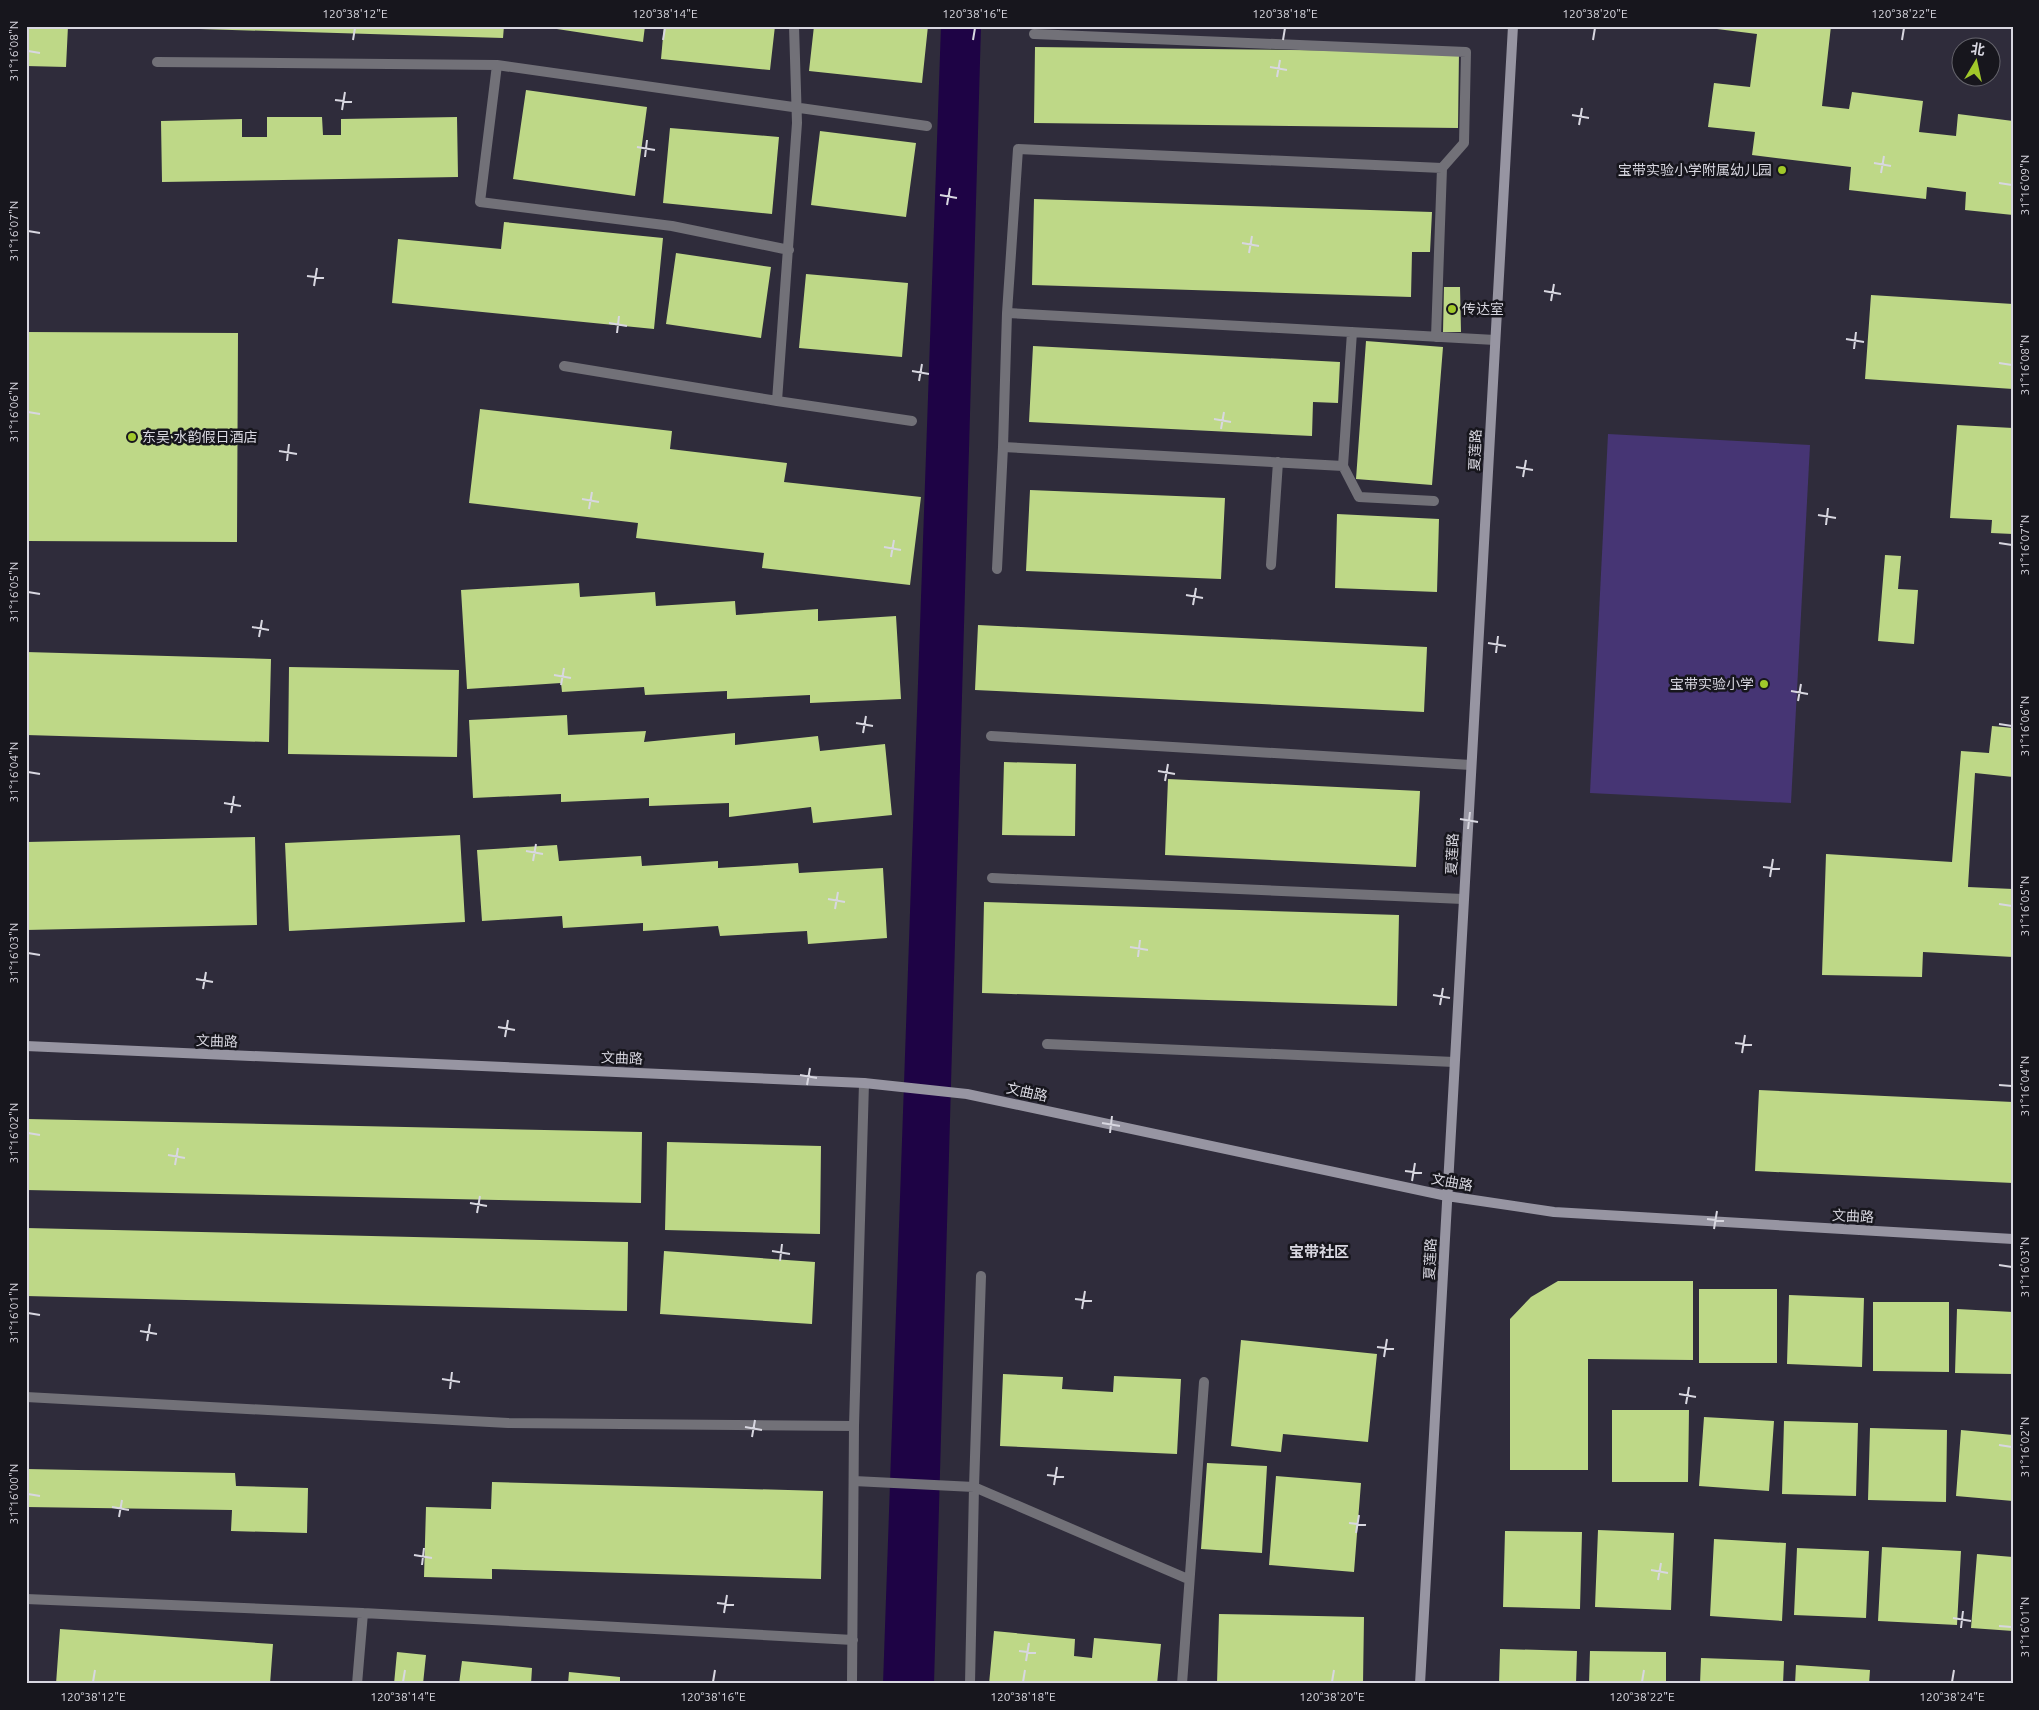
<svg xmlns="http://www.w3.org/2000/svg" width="2039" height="1710" font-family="Ubuntu,'Noto Sans SC',sans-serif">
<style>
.green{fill:#463574}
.water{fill:#1e0345}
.building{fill:#bed887}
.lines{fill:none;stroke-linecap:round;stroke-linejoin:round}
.lane{stroke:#727178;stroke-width:10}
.secondary{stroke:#9795a2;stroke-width:10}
.ticks{fill:none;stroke:#d8d7e0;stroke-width:2}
.poi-dot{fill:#a1c92a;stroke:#17161d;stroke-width:2}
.labels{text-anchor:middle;stroke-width:5;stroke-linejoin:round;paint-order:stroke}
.poi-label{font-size:14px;fill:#d8d7e0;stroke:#17161d;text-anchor:end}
.street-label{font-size:14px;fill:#d8d7e0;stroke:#17161d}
.neighbourhood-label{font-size:15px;font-weight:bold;fill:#d8d7e0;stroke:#17161d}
.neatline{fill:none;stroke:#d8d7e0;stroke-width:2}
.ticks-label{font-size:12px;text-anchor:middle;fill:#d8d7e0}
</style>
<rect width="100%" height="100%" fill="#2f2c3b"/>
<path class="green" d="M1608,434L1810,445L1791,803L1590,793Z"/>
<path class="water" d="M941,26H981L934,1684H883Z"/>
<path class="building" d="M26,26H68L66,67L26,66Z
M168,26H504L503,38L168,28Z
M537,26H645L643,42Z
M664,26H775L770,70L661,59Z
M814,26H928L922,83L809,71Z
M1717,26H1831L1822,106L1849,109L1852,92L1923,101L1919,132L1956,136L1958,114L2013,121V215L1965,210L1966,192L1927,187L1926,199L1849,190L1851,167L1752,155L1755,132L1708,127L1714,83L1750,87L1757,34L1717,29Z
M1035,47L1459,52L1458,128L1034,123Z
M526,90L647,107L635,196L513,179Z
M267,117H322L323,135H341V119L457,117L458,177L162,182L161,121L242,119V137H267Z
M670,128L779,137L772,214L663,203Z
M820,131L916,143L906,217L811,205Z
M1034,199L1432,212L1430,252H1412L1411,297L1032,285Z
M504,222L663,238L654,329L392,303L398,239L501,249Z
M676,253L771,267L761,338L666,324Z
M806,274L908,283L902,357L799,348Z
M1444,287H1460L1461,332H1443Z
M1871,295L2013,304V389L1865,379Z
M26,332L238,333L237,542L26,541Z
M1366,341L1443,347L1432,485L1356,479Z
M1033,346L1340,362L1338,403L1313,402L1312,436L1029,422Z
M480,409L672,431L670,449L787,463L784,482L921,497L910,585L762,568L764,553L636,538L638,523L469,503Z
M1957,425L2013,428V534L1991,533L1992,520L1950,518Z
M1030,490L1225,498L1221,579L1026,571Z
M1337,514L1439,519L1437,592L1335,588Z
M1885,555L1901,556L1898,589L1918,590L1914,644L1878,641Z
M579,583L580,597L655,592L656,606L735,601L736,615L818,609V621L896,616L901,699L810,703V695L727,699V691L645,695L644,687L562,692L561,683L467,689L461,590Z
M978,625L1427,647L1424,712L975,690Z
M26,652L271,659L269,742L26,735Z
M289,667L459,670L457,757L288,754Z
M567,715L568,735L646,731L644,742L735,733V745L818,736L820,751L885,744L892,815L813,823L811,807L729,817V803L649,806V798L561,802V794L473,798L469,720Z
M1992,726L2013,728V777L1975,773L1968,887L2013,889V957L1923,952L1922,977L1822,975L1826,854L1952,862L1961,751L1989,753Z
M1004,762L1076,764L1075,836L1002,835Z
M1168,779L1420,791L1416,867L1165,855Z
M460,835L465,922L289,931L285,843Z
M255,837L257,925L26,930V842Z
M557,845L559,861L641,856L642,866L718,861V868L798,863L799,873L883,868L887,938L808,944L807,931L720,936L718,926L643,931V923L563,928L562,916L482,921L477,850Z
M984,902L1399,915L1397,1006L982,993Z
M1759,1090L2013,1102V1183L1755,1171Z
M27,1119L642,1132L641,1203L26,1190Z
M667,1142L821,1146L820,1234L665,1230Z
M26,1228L628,1242L627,1311L26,1296Z
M664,1251L815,1262L812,1324L660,1314Z
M1558,1281H1693V1360L1588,1359V1470H1510V1319L1531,1297Z
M1699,1289H1777V1363H1699Z
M1789,1295L1864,1298L1862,1367L1787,1364Z
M1873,1302H1949V1372L1873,1371Z
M1957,1309L2013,1312V1374L1955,1373Z
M1241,1340L1377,1354L1368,1442L1283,1434L1281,1452L1231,1446Z
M1003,1374L1063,1377L1062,1389L1113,1392L1114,1376L1181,1379L1177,1454L1000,1446Z
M1612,1410H1689L1688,1482H1612Z
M1704,1417L1774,1421L1769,1491L1699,1486Z
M1784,1421L1858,1423L1856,1496L1782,1494Z
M1870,1428L1947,1430L1946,1502L1868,1500Z
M1961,1430L2013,1435V1501L1956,1496Z
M1207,1463L1267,1466L1262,1553L1201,1549Z
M26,1469L235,1473L236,1486L308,1488L307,1533L231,1531L232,1510L26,1507Z
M1276,1476L1361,1483L1354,1572L1269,1565Z
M492,1482L823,1491L821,1579L492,1569V1579L424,1577L426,1507L491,1509Z
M1598,1530L1674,1533L1671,1610L1595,1607Z
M1505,1531L1582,1532L1580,1609L1503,1607Z
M1714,1539L1786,1543L1782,1621L1710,1616Z
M1882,1547L1961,1551L1957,1625L1878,1621Z
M1797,1548L1869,1551L1866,1618L1794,1615Z
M1977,1554L2013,1557V1631L1971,1628Z
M1219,1614L1364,1617L1363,1684H1217Z
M60,1629L273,1644L270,1684H56Z
M994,1631L1075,1639L1074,1656L1092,1658L1094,1638L1161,1644L1157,1684H989Z
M1500,1649L1577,1651L1576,1684H1499Z
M1590,1651L1666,1652V1684H1589Z
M397,1652L426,1655L423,1684H394Z
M1701,1658L1784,1661L1783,1684H1700Z
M462,1661L532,1668L531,1684H459Z
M1796,1665L1870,1670L1869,1684H1795Z
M569,1672L620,1677V1684H568Z"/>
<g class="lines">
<path class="lane" d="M794,26L797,123L777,401L912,421
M1034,34L1466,52L1464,143L1442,168
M157,62L497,65
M789,250L672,226L480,202L497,65L927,126
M1007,313L1003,447L1343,466
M1352,332L1343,466L1359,497L1434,501
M1436,337L1442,168L1018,149L1007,313L1495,340
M564,366L777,401
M1271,565L1278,462
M997,569L1003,447
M991,736L1471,765
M992,878L1463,899
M1047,1044L1454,1062
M26,1397L508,1423L854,1426
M854,1481L974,1487L981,1276
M26,1599L363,1613L853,1640
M357,1684L363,1613
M852,1684L854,1426L864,1083
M970,1684L974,1487L1188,1579
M1182,1684L1204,1382"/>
<path class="secondary" d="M26,1046L864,1083L967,1094L1447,1196L1554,1212L2013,1239
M1420,1684L1513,26"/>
</g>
<path class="ticks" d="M353,40L355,28M663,40L665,28M973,40L975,28M1283,40L1285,28M1593,40L1595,28M1902,40L1904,28M28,51L40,53M1270,67L1287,70M1277,77L1280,60M335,100L352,102M342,110L345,92M1572,115L1589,118M1579,125L1582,108M637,147L655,150M645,157L647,140M1874,163L1891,166M1881,173L1884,156M1999,183L2012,185M940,195L957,198M947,205L950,188M28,231L40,233M1242,243L1259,246M1249,253L1252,236M307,276L324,278M314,286L317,268M1544,291L1561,294M1551,301L1554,284M609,323L627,326M617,333L619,316M1846,339L1864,342M1854,349L1856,332M1999,363L2012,365M912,371L929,374M919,381L922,364M28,412L40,414M1214,419L1231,422M1221,429L1224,412M279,451L297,454M287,461L289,444M1516,467L1533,470M1523,477L1526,460M582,499L599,502M589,509L592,492M1818,515L1836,518M1826,525L1828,508M1999,543L2012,545M884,547L901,550M891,557L894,540M28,592L40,594M1186,595L1203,598M1193,605L1196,588M252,627L269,630M259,637L262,620M1488,643L1506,646M1496,653L1498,636M554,675L571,678M561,685L564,668M1791,691L1808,694M1798,701L1801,684M856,723L873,726M1999,724L2012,726M863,733L866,716M1158,771L1175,774M28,772L40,774M1165,781L1168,764M224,803L241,806M231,813L234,796M1460,819L1478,822M1468,829L1470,812M526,851L543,854M533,861L536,844M1763,867L1780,869M1770,877L1773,859M828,899L845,902M1999,904L2012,906M835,909L838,892M1130,947L1148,950M28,953L40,955M1138,957L1140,940M196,979L213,982M203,989L206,972M1433,995L1450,998M1440,1005L1443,988M498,1027L515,1030M505,1037L508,1020M1735,1043L1752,1045M1742,1053L1745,1035M800,1075L817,1078M807,1085L810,1068M1999,1085L2012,1086M1102,1123L1120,1126M28,1133L40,1135M1110,1133L1112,1116M168,1155L185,1158M175,1165L178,1148M1405,1171L1422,1173M1412,1181L1415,1163M470,1203L487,1206M477,1213L480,1196M1707,1219L1724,1221M1714,1229L1717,1211M772,1251L790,1254M780,1261L782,1244M1999,1265L2012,1267M1075,1299L1092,1301M1082,1309L1085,1291M28,1313L40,1315M140,1331L157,1334M147,1341L150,1324M1377,1347L1394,1349M1384,1357L1387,1339M442,1379L460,1382M450,1389L452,1372M1679,1394L1696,1397M1686,1404L1689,1387M745,1427L762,1430M752,1437L755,1420M1999,1445L2012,1447M1047,1475L1064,1477M1054,1485L1057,1467M28,1494L40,1496M112,1507L129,1510M119,1517L122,1500M1349,1523L1366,1525M1356,1533L1359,1515M414,1555L432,1558M422,1565L424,1548M1651,1570L1668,1573M1658,1580L1661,1563M717,1603L734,1605M724,1613L727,1595M1953,1618L1971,1621M1999,1626L2012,1627M1961,1628L1963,1611M1019,1651L1036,1653M1026,1661L1029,1643M93,1682L95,1670M403,1682L405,1670M713,1682L715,1670M1023,1682L1025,1670M1332,1682L1334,1670M1642,1682L1644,1670M1952,1682L1954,1670"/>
<g class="poi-dot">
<circle cx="1782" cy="170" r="5"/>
<circle cx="1452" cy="309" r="5"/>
<circle cx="132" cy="437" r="5"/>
<circle cx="1764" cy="684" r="5"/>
</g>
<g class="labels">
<g class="poi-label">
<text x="1772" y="175">宝带实验小学附属幼儿园</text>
<text x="1462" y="314" text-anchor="start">传达室</text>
<text x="142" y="442" text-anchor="start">东吴·水韵假日酒店</text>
<text x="1754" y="689">宝带实验小学</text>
</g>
<g class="street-label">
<text transform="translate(1475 450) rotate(-87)" y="5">夏莲路</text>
<text transform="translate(1452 854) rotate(-87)" y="5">夏莲路</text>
<text transform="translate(217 1041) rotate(2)" y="5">文曲路</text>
<text transform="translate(622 1058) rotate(2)" y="5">文曲路</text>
<text transform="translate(1027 1092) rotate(12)" y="5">文曲路</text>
<text transform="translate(1452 1182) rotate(10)" y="5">文曲路</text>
<text transform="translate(1853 1216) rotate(3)" y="5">文曲路</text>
<text transform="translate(1430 1259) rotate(-87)" y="5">夏莲路</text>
</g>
<g class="neighbourhood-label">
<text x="1319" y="1257">宝带社区</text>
</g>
</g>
<rect width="2039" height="1710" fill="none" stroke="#17161d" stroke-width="55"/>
<g transform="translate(1976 62) rotate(9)"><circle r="24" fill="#17161d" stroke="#64636b"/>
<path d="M0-4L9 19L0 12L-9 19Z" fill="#a1c92a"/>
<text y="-8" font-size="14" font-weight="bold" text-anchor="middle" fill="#d8d7e0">北</text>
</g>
<rect x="28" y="28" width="1984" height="1654" class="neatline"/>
<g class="ticks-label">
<text x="355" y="18">120°38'12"E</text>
<text x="665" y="18">120°38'14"E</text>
<text x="975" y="18">120°38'16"E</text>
<text x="1285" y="18">120°38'18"E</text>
<text x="1595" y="18">120°38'20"E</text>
<text x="1904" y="18">120°38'22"E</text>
<text transform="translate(14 51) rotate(-90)" y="4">31°16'08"N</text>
<text transform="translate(2025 185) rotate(-90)" y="4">31°16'09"N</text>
<text transform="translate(14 231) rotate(-90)" y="4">31°16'07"N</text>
<text transform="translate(2025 365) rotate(-90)" y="4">31°16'08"N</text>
<text transform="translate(14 412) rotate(-90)" y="4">31°16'06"N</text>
<text transform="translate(2025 545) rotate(-90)" y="4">31°16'07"N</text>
<text transform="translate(14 592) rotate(-90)" y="4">31°16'05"N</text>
<text transform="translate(2025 726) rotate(-90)" y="4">31°16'06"N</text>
<text transform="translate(14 772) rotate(-90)" y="4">31°16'04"N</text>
<text transform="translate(2025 906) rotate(-90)" y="4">31°16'05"N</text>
<text transform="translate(14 953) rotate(-90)" y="4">31°16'03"N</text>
<text transform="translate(2025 1086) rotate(-90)" y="4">31°16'04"N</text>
<text transform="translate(14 1133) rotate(-90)" y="4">31°16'02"N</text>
<text transform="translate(2025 1267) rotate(-90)" y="4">31°16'03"N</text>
<text transform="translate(14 1313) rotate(-90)" y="4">31°16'01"N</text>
<text transform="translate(2025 1447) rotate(-90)" y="4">31°16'02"N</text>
<text transform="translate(14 1494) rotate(-90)" y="4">31°16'00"N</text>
<text transform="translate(2025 1627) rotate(-90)" y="4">31°16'01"N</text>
<text x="93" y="1701">120°38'12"E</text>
<text x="403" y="1701">120°38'14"E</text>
<text x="713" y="1701">120°38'16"E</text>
<text x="1023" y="1701">120°38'18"E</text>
<text x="1332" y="1701">120°38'20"E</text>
<text x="1642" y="1701">120°38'22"E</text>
<text x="1952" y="1701">120°38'24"E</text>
</g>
</svg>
